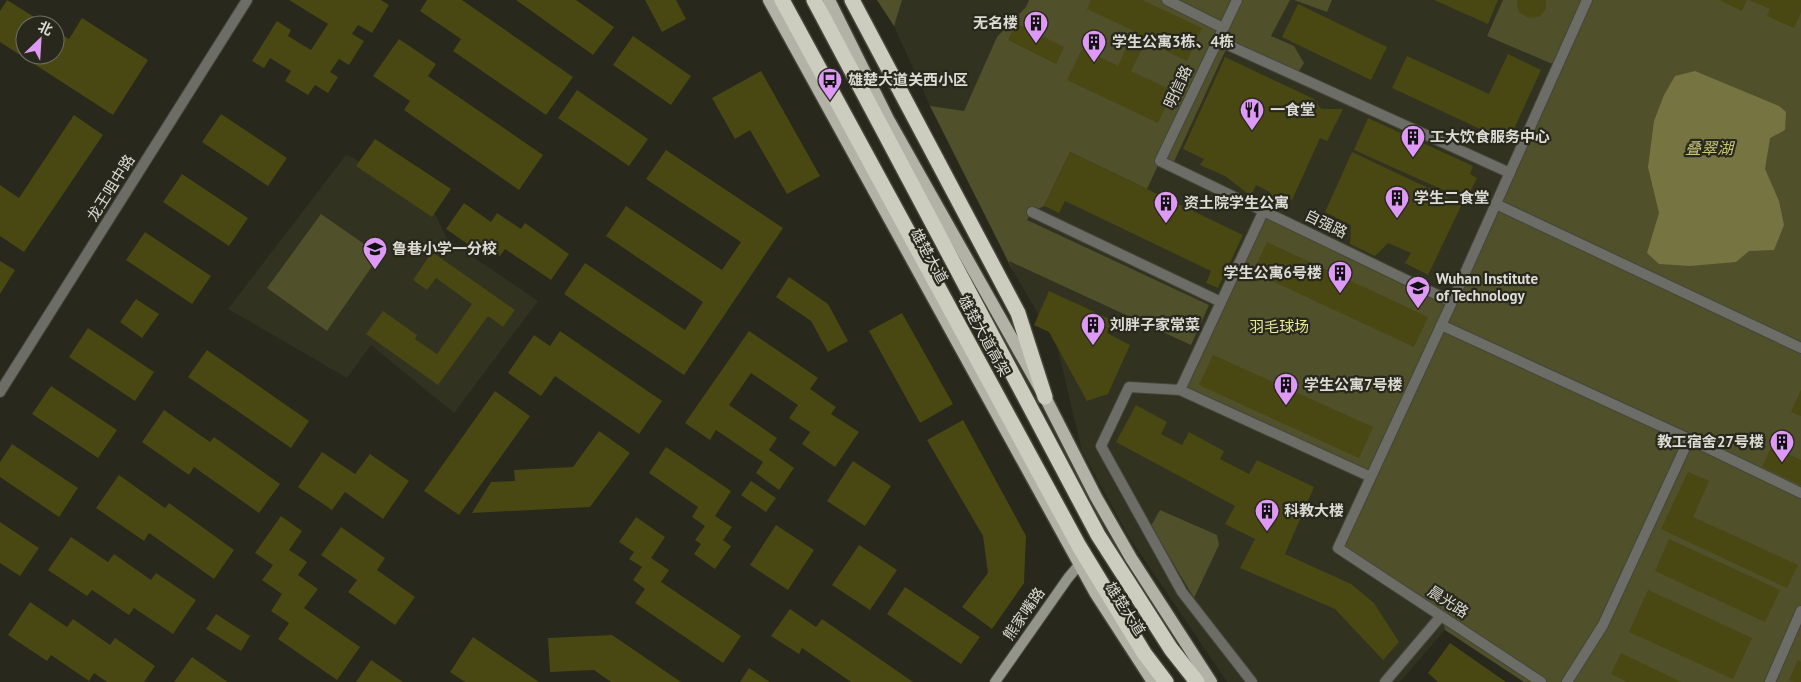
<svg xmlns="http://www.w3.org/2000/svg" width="1801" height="682" font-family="'PT Sans','Noto Sans SC',sans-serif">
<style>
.built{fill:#323220}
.green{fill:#50502a}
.water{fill:#767542}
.building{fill:#494712}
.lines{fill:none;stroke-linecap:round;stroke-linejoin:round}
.street-casing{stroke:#45453a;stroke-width:12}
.secondary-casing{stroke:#45453a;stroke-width:12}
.primary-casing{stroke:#45453a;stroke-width:15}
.highway-casing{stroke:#45453a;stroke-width:18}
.street{stroke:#6c6d67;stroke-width:10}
.secondary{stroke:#93948a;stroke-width:10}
.primary{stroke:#b2b2a6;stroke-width:12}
.highway{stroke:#cdcdbf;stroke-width:15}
.labels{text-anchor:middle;stroke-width:4.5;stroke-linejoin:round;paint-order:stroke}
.poi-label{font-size:15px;font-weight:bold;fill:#dcdcd5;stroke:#28281d;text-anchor:start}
.street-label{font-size:15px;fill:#dcdcd5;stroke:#28281d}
.park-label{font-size:15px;fill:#eae999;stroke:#28281d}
.water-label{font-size:16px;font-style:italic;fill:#c7c576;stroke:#28281d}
</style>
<rect width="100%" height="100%" fill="#28281d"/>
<path class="built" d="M877,0H1801V682H1524L1445,630L1400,682H1227L1129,537L1082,451L1057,346L1013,271L930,106L894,26Z
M346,155L355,159L435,213L447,239L538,301L454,413L371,345L347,378L228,309Z"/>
<path class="green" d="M877,0H902L894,26Z
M1029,0H1290L1271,36L1294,46L1304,63L1296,76L1228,45L1172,166L1160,161L1147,189L1070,152L1044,206L1032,212L1027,220L1209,305L1191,345L1009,261L1013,271L930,106L964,111L997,37L1026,7Z
M1294,0H1332L1327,12Z
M1503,0H1801V682H1524L1445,630L1441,615L1338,548L1370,478L1180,390L1264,210L1452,302L1557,66L1487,36Z
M321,214L380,255L327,331L267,288Z
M1160,510L1217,535L1219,545L1194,598L1151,526Z"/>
<path class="water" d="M1695,71L1779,106L1786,112L1785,130L1770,138L1765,169L1779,201L1784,225L1774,250L1749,251L1736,262L1690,266L1659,264L1647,253L1659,213L1648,167L1654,121L1664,95L1675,76Z"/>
<path class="building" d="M7,0L47,25H25V55H55V30L69,39L82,18L148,60L113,115L0,42V11Z
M289,0H381L389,5L372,33L358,25L352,34L364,41L349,65L339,59L330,72L338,77L328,93L315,85L308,95L285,81L291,71L270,58L264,68L252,61L277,21L291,30L288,36L311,50L328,24Z
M427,0H462L573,77L546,115L453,51L461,39L420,11Z
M516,0H576L614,27L593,55Z
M645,0H676L686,19L662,32Z
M1091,0H1142L1202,28L1187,61L1146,41L1131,71L1173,91L1158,123L1067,80L1082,49L1118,66L1134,31L1087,9Z
M1434,0H1498L1488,24Z
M1517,0H1546V9L1539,17L1529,18L1520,13L1518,9Z
M1719,0H1747L1742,11Z
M1749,0H1801V12L1794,28L1767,16L1770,9Z
M1298,4L1387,47L1371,80L1282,37Z
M1016,23L1064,47L1056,64L1008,40Z
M633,36L691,76L671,105L613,65Z
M399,39L436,64L428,76L543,155L519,190L404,110L410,101L373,76Z
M1508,54L1541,70L1508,142L1392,88L1407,56L1489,94Z
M1225,57L1314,99L1321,109H1343L1327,141L1320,138L1292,200L1278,195L1272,205L1266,201L1270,192L1256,185L1251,196L1225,176L1200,165L1204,159L1183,149Z
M761,71L820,176L787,194L750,130L735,139L712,98Z
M577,90L648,139L629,166L558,118Z
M221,114L287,158L268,186L202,142Z
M74,115L103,135L24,252L0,236V185L19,198Z
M1368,118L1473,166L1470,174L1477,178L1470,192L1464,190L1461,198L1354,150Z
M375,139L451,189L432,217L356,166Z
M666,150L783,228L684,375L564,294L585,263L685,330L703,302L606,236L626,206L722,270L741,242L646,179Z
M1070,152L1243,235L1218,288L1206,283L1211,271L1065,201L1059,213L1044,206Z
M1352,152L1462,204L1428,275L1405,263L1411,253L1388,243L1375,256L1350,244L1351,225L1325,212Z
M182,174L248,218L229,246L163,202Z
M464,203L491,222L497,213L521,229L525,223L569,254L551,280L505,249L500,256L477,240L472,247L446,229Z
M145,232L211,276L192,304L126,260Z
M1267,242L1428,317L1414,347L1253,272Z
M432,252L515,310L503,327L488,316L438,385L366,334L383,311L417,335L415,339L437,354L472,304L436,278L427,290L413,280Z
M0,261L15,270L0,294Z
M789,277L828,304L848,341L828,352L811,321L776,297Z
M1049,291L1112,320L1107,333L1130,345L1108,394L1087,401L1049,332L1034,325Z
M136,299L159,314L142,338L120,322Z
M902,313L953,404L920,423L869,331Z
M88,328L154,372L135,401L69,357Z
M560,331L662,401L639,434L555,376L541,396L508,373L534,335L550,346Z
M749,331L818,378L810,389L836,407L831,414L859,432L835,467L802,444L810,432L789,418L798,405L751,373L729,405L777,438L769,450L794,468L779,490L756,473L763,462L716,430L710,440L685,423Z
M207,350L309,421L291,448L188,377Z
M1213,355L1373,427L1359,458L1199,385Z
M51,386L117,430L98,458L32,414Z
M1801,390V416L1791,412Z
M495,391L530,416L459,515L424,491Z
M1136,405L1167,422L1161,434L1182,445L1189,432L1224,451L1220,459L1249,474L1257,460L1314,487L1285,554L1351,584L1374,603L1399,642L1383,660L1335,609L1240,568L1255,539L1225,524L1235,506L1116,442Z
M164,410L210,442L214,437L280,484L259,513L194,467L189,475L142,442Z
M963,420L1026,536L1024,583L992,629L962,607L988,573L983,536L927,440Z
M599,431L630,453L590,507L472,513L491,482L515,481L514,470L573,467Z
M12,444L78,488L59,517L0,477V462Z
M1772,446L1801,460V485L1762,467Z
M666,447L731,491L715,516L732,527L723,540L731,546L715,569L694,554L701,544L695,540L705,526L692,517L698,507L649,473Z
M322,452L355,474L370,454L409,481L383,519L345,492L332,510L298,487Z
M853,461L891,486L865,526L827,501Z
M1688,472L1709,481L1693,517L1798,565L1787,588L1661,529Z
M119,475L165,508L169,503L234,550L214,579L149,533L144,541L96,508Z
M751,481L776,498L766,512L741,495Z
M281,516L302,531L289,550L307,562L298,575L318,589L304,608L360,647L337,680L278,639L289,623L271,611L282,594L262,580L273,565L255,553Z
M636,517L665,537L651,558L669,570L661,582L741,636L723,663L635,603L645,589L633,580L642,567L629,559L634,552L619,542Z
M0,522L39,548L20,576L0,563Z
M776,525L814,550L788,590L750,565Z
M341,527L385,558L377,570L415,597L395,625L348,592L357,580L321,555Z
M71,537L108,562L114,554L151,580L156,573L196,600L173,634L134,608L129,615L92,590L87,596L48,570Z
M1669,539L1780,590L1765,622L1655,571Z
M859,545L897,570L870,610L832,585Z
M905,587L980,637L961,664L887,614Z
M1648,590L1752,638L1733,679L1629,632Z
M30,602L67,627L73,619L110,645L115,638L155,666L144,682H107L94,673L89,681L51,655L47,661L8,635Z
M790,609L816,627L822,619L913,682H851L802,648L799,654L771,636Z
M216,614L250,636L241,651L206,629Z
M612,635L681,682H611L594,670L550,672L548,638Z
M473,637L539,682H465L450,672Z
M1450,643L1506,682H1438L1428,673Z
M1621,653L1681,682H1627L1611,674Z
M192,657L228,682H174Z
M371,660L403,682H356Z
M1798,660L1801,662V682H1793L1789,680Z
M749,668L770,682H740Z"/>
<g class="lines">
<defs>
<path id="street" d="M1167,0L1223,28
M1237,0L1160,161L1452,302
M1217,40L1510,173
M1496,204L1801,348
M1264,210L1180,390L1371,477
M1032,212L1221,302
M1441,325L1689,439L1801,493
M1180,390L1129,387L1101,446L1182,592L1252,682
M0,392L247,0
M1385,682L1441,616
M1541,682L1338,548L1452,302L1587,0
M1567,682L1603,625L1689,439
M1770,682L1801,611"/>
<path id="secondary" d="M995,682L1068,578L1079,565"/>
<path id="primary" d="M769,0L1096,594L1153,682
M829,0L888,119L1045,397L1096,497L1131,558L1211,682"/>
<path id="highway" d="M782,0L1079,546L1144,653L1166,682
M814,0L1098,535L1171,649L1197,682
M852,0L1018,313L1045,397"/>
</defs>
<use href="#street" class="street-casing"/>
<use href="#secondary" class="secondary-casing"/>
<use href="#primary" class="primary-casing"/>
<use href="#highway" class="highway-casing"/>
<use href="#street" class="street"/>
<use href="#secondary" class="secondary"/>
<use href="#primary" class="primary"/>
<use href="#highway" class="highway"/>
</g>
<defs>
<symbol id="building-pin" viewBox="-11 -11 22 30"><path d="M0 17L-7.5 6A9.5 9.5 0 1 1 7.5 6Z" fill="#dd99f3" stroke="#28281d"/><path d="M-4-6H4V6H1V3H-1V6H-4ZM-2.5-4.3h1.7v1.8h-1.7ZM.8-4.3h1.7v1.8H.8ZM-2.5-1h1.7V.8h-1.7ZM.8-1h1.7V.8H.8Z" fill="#111"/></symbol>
<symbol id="bus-pin" viewBox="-11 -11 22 30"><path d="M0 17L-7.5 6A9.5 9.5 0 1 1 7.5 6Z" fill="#dd99f3" stroke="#28281d"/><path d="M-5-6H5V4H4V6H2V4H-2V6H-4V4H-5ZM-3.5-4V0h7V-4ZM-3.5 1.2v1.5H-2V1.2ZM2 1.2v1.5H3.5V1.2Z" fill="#111"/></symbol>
<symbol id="restaurant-pin" viewBox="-11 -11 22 30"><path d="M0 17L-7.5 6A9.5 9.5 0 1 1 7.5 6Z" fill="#dd99f3" stroke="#28281d"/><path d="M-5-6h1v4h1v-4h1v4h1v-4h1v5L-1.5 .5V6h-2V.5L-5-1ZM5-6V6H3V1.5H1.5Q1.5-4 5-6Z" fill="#111"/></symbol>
<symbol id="school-pin" viewBox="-11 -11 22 30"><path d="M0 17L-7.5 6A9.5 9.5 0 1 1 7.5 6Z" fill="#dd99f3" stroke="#28281d"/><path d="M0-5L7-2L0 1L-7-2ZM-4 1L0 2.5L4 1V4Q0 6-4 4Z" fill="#111"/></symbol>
<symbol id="university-pin" viewBox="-11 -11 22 30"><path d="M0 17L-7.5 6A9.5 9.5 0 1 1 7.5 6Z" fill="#dd99f3" stroke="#28281d"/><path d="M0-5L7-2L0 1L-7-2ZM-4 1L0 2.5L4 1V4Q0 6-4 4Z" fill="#111"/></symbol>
</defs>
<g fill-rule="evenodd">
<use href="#building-pin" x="1022" y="9" width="28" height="38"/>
<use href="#building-pin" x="1080" y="28" width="28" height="38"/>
<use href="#bus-pin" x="816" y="66" width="28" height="38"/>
<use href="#restaurant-pin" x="1238" y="96" width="28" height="38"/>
<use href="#building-pin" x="1399" y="123" width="28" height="38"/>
<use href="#building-pin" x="1383" y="184" width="28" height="38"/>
<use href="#building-pin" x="1152" y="189" width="28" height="38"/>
<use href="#school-pin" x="361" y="235" width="28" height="38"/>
<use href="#building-pin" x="1326" y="259" width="28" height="38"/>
<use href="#university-pin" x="1404" y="274" width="28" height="38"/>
<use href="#building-pin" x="1079" y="311" width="28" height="38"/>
<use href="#building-pin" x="1272" y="371" width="28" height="38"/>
<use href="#building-pin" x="1768" y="428" width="28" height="38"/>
<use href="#building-pin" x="1253" y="497" width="28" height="38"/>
</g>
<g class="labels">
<g class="poi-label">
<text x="1018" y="28" text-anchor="end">无名楼</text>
<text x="1112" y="47">学生公寓3栋、4栋</text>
<text x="848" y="85">雄楚大道关西小区</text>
<text x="1270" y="115">一食堂</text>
<text x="1430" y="142">工大饮食服务中心</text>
<text x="1414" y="203">学生二食堂</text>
<text x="1184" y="208">资土院学生公寓</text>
<text x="392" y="254">鲁巷小学一分校</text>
<text x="1322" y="278" text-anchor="end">学生公寓6号楼</text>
<text x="1436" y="284">Wuhan Institute<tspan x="1436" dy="17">of Technology</tspan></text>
<text x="1110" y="330">刘胖子家常菜</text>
<text x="1304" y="390">学生公寓7号楼</text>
<text x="1764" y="447" text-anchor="end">教工宿舍27号楼</text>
<text x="1284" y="516">科教大楼</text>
</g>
<g class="street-label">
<text transform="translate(1178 87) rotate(-65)" y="5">明信路</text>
<text transform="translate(111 188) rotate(-58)" y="5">龙王咀中路</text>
<text transform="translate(1326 224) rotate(26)" y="5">自强路</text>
<text transform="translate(929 256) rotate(61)" y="5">雄楚大道</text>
<text transform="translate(984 336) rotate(61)" y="5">雄楚大道高架</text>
<text transform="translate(1448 602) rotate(33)" y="5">晨光路</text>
<text transform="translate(1125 609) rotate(57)" y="5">雄楚大道</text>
<text transform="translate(1024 614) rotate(-55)" y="5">熊家嘴路</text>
</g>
<g class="park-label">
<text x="1279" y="332">羽毛球场</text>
</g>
<g class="water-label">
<text x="1709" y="154">叠翠湖</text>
</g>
</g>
<g transform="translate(40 40) rotate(25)"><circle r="24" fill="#28281d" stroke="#707067"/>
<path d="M0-4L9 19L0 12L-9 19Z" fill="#dd99f3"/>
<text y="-8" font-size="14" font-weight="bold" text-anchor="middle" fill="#dcdcd5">北</text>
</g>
</svg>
